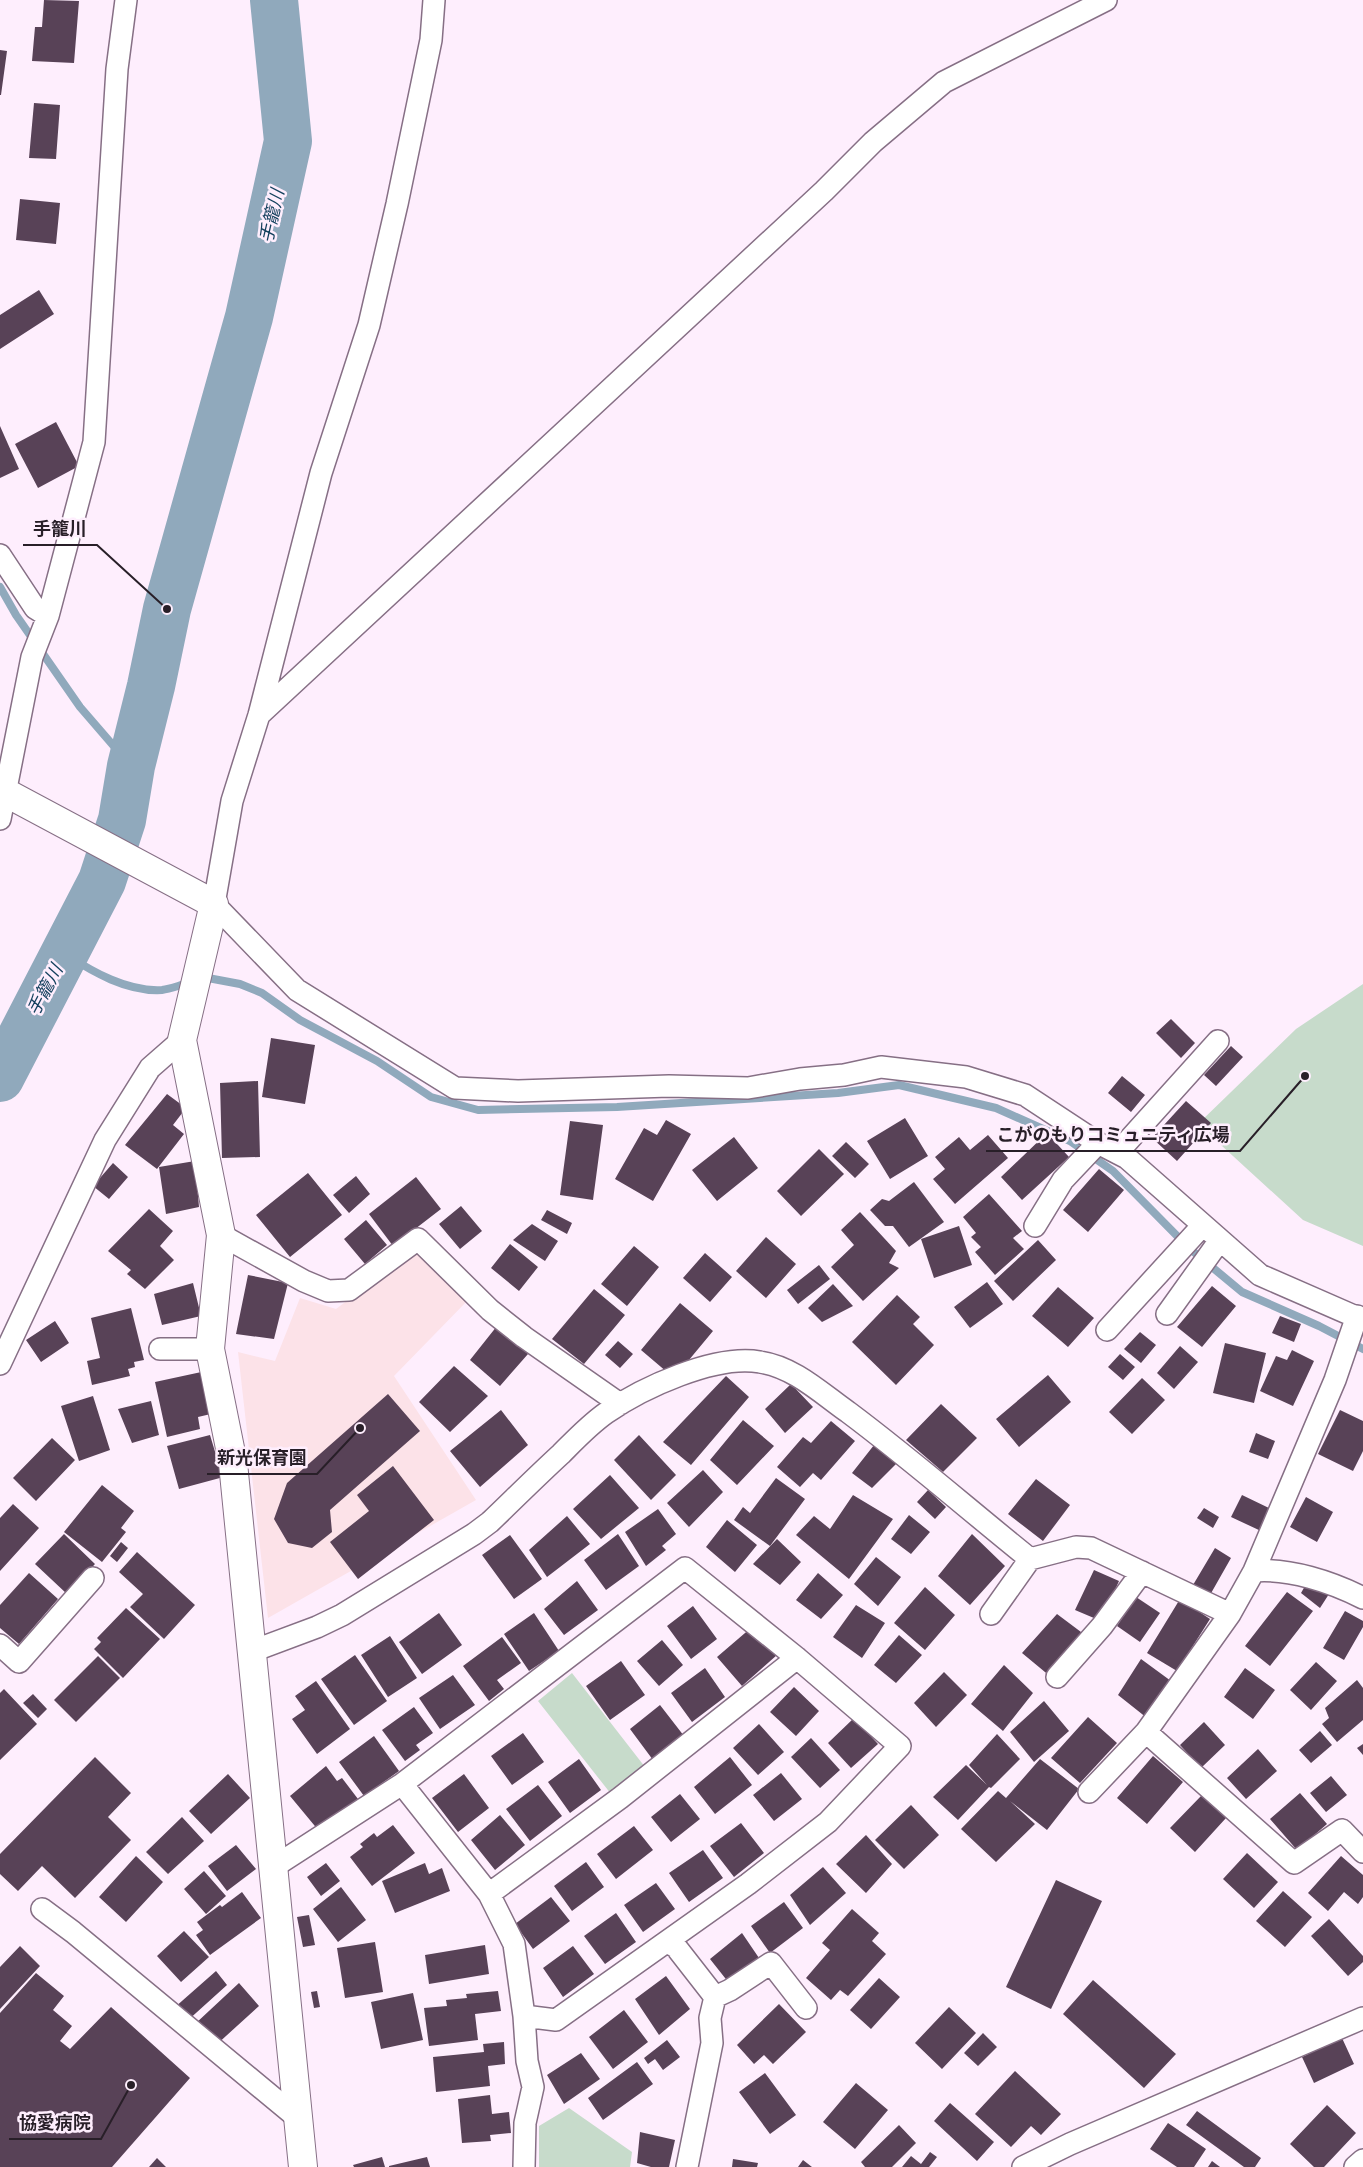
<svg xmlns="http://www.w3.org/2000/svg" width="1363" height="2167" font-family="Cabin,'Noto Sans JP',sans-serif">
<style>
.education{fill:#fce2e8}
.green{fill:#c7dbcb}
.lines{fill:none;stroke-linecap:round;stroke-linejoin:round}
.stream{stroke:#90a9bc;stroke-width:8}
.river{stroke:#90a9bc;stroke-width:48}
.building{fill:#584257}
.street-casing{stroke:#866f85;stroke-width:24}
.secondary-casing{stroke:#866f85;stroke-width:30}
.street{stroke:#fff;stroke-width:21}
.secondary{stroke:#fff;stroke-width:28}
.labels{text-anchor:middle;stroke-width:5;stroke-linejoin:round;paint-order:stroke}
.water-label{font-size:18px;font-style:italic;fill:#123f5c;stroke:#feeefd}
.leader{fill:none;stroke:#281f28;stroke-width:2}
.callout-dot{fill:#281f28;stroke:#feeefd;stroke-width:2}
.callout-label{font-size:18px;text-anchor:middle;font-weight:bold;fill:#281f28;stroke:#feeefd;stroke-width:5;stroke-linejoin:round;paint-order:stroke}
</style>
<rect width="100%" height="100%" fill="#feeefd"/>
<path class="education" d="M413,1251L471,1297L394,1376L476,1500L268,1618L238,1352L275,1361L300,1298L336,1309Z"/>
<path class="green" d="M1363,984V1246L1303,1220L1198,1124L1296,1029Z
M572,1673L645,1767L611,1794L538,1701Z
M569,2108L632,2152L630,2167H539V2126Z"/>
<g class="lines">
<path class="stream" d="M0,587L16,615L80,707L131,766
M65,954C93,972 127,992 162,990C171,989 180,985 189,983
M202,980L208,978L240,984L262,993L300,1020L377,1061L431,1097L478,1110L617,1107L838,1093L899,1085L996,1108L1070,1141L1113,1171L1189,1248L1242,1292L1319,1326L1363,1349"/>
<path class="river" d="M0,1078L102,881L122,820L131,766L151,686L167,609L249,317L288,141L274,0"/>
</g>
<path class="building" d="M44,0L79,1L74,63L32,61L35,27H42Z
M0,50L7,51L1,95H0Z
M34,103L60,105L56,159L29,158Z
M20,199L60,203L56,244L16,240Z
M39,290L54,314L0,349V315Z
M56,422L79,466L38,488L15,444Z
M0,426L19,469L0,478Z
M1171,1019L1195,1043L1181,1058L1156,1033Z
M271,1038L315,1045L305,1104L262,1097Z
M1231,1046L1243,1057L1216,1086L1204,1075Z
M1122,1076L1145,1095L1131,1112L1108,1093Z
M258,1081L260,1157L222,1158L220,1083Z
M167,1094L186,1108L173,1125L184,1134L157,1169L125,1145Z
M1186,1101L1211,1123L1177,1161L1152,1138Z
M905,1118L928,1156L890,1179L867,1141Z
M666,1120L691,1134L653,1201L615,1179L644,1128L657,1135Z
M570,1121L603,1125L593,1200L560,1195Z
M1047,1133L1069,1157L1022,1200L1001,1177Z
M988,1135L1008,1158L955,1204L933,1179L945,1169L935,1157L959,1137L970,1150Z
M734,1137L758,1168L717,1201L692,1170Z
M846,1142L869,1164L855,1178L832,1156Z
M819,1149L844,1174L801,1216L777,1191Z
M195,1161L199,1207L166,1214L159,1167Z
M113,1163L128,1177L109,1199L93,1186Z
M1099,1169L1124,1190L1088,1232L1063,1210Z
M308,1173L342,1215L290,1257L256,1215Z
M356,1176L370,1194L349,1213L333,1195Z
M416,1177L441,1209L393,1246L369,1214Z
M914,1182L944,1222L909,1247L893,1226H885L870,1210L882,1199L889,1201Z
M989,1194L1022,1231L1013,1238L1024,1249L995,1275L975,1252L981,1247L971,1237L976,1233L963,1217Z
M461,1206L482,1231L460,1249L439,1224Z
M149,1209L173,1231L160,1246L174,1260L145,1289L127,1274L131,1270L108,1251Z
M547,1210L572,1223L567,1234L541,1220Z
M860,1212L896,1251L889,1263L899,1268L863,1301L831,1267L854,1245L841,1230Z
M366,1220L387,1245L365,1264L344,1239Z
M532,1224L558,1241L545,1261L513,1240Z
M959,1226L972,1265L934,1278L921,1239Z
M766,1237L796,1264L766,1298L736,1271Z
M1038,1240L1056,1260L1013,1301L994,1281Z
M510,1244L538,1267L519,1291L491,1268Z
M634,1246L659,1267L627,1306L601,1284Z
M705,1253L732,1277L710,1302L683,1278Z
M819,1265L830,1279L798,1304L787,1290Z
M248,1275L288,1283L274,1339L236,1334Z
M987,1282L1003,1304L970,1328L954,1307Z
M193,1283L201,1316L162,1325L154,1294Z
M833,1284L853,1306L822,1322L808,1308Z
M1212,1286L1236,1306L1202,1347L1177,1327Z
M1058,1287L1094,1318L1068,1347L1032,1316Z
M594,1289L625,1315L584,1364L552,1339Z
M897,1295L920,1317L913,1324L934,1345L896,1385L852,1342Z
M680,1303L713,1331L674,1378L641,1350Z
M131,1308L144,1360L134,1362L135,1367L128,1369L130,1376L92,1385L87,1361L100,1358L91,1318Z
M1280,1316L1301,1324L1294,1342L1272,1333Z
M55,1321L69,1343L41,1362L26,1340Z
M497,1326L528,1354L500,1386L470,1360Z
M1140,1332L1156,1345L1141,1363L1124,1349Z
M618,1341L633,1354L620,1368L605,1355Z
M1225,1343L1266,1353L1254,1403L1213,1393Z
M1180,1346L1198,1362L1174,1389L1157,1373Z
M1292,1350L1314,1361L1293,1406L1260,1391L1276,1356L1287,1360Z
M1120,1354L1135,1367L1123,1380L1108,1367Z
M454,1366L488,1396L450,1432L419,1402Z
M206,1371L215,1413L198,1417L200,1429L167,1437L155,1382Z
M1048,1375L1071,1402L1019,1447L996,1419Z
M726,1376L749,1397L691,1465L663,1442Z
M1142,1378L1165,1400L1132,1434L1109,1412Z
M791,1384L813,1407L785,1433L765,1409Z
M388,1394L420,1431L330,1510L332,1532L312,1548L288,1543L274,1519L287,1483Z
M93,1396L110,1450L79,1461L61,1406Z
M151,1401L159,1435L132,1443L118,1409Z
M941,1404L977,1438L943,1472L906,1440Z
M501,1410L528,1445L480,1487L450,1451Z
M1340,1410L1363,1421V1451L1353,1471L1318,1454Z
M743,1420L774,1446L737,1485L710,1460Z
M831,1421L855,1441L821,1480L813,1473L800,1487L777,1467L803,1437L811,1443Z
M1256,1433L1275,1441L1268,1459L1249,1452Z
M210,1435L216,1455L225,1453L231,1475L179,1489L167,1446Z
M639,1435L676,1475L651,1500L614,1460Z
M52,1438L75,1460L36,1501L13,1478Z
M878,1440L900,1460L872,1488L852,1473Z
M393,1466L434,1520L358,1579L330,1542L369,1511L357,1495Z
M703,1470L723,1492L689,1527L667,1503Z
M610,1475L639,1508L601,1539L573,1509Z
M776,1478L805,1499L770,1546L734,1520L743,1507L750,1513Z
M1036,1479L1070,1505L1043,1541L1008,1514Z
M102,1485L134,1511L121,1528L126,1532L102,1562L64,1532Z
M928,1490L946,1507L935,1519L917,1502Z
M853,1495L893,1519L849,1579L796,1535L814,1516L830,1529Z
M1242,1495L1271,1509L1261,1531L1231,1517Z
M1306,1497L1333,1512L1317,1542L1290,1527Z
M13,1504L39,1528L0,1571V1518Z
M1204,1508L1219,1517L1213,1528L1197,1518Z
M658,1509L676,1534L662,1546L666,1550L646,1566L625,1532Z
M909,1515L930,1532L911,1554L891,1539Z
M567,1516L590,1544L547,1577L529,1550Z
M727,1520L757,1545L735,1572L706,1547Z
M64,1534L95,1564L67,1594L35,1564Z
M618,1534L639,1566L606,1590L584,1560Z
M972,1534L1005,1566L970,1605L938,1576Z
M510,1535L542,1579L514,1599L482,1555Z
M777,1539L801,1562L780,1585L753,1564Z
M121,1542L128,1548L117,1562L110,1556Z
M1215,1548L1231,1558L1210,1595L1193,1585Z
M137,1552L195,1605L164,1639L130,1607L143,1594L119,1572Z
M876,1557L901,1577L878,1606L854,1584Z
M1094,1570L1119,1581L1101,1621L1075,1610Z
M29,1573L58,1599L19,1644L0,1628V1605Z
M818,1573L843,1595L821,1619L796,1600Z
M577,1581L598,1610L564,1635L544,1609Z
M1305,1586L1329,1594L1320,1608L1301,1593Z
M925,1587L955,1615L925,1650L894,1623Z
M1287,1592L1313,1611L1270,1666L1245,1646Z
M1136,1597L1160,1613L1140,1642L1117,1626Z
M1180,1599L1210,1619L1177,1671L1147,1653Z
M856,1605L885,1623L862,1658L833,1637Z
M693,1606L717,1639L691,1659L667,1626Z
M126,1608L160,1639L123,1678L94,1649L101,1642L97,1638Z
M1345,1611L1363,1621V1627L1344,1660L1323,1648Z
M439,1613L462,1645L422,1674L399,1642Z
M534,1613L559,1651L529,1671L504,1634Z
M1057,1614L1085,1635L1051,1677L1022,1653Z
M752,1627L777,1655L742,1686L717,1657Z
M899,1635L922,1655L896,1683L874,1665Z
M390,1636L417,1678L388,1697L361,1655Z
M502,1637L521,1663L497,1680L504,1689L489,1701L463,1666Z
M662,1640L683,1665L659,1686L637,1661Z
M355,1655L387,1701L354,1725L321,1679Z
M98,1656L120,1678L76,1722L54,1700Z
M1141,1659L1171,1681L1147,1718L1118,1695Z
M621,1661L645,1695L610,1720L586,1686Z
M1316,1662L1337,1681L1311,1710L1290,1690Z
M1004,1665L1033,1693L1003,1731L971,1704Z
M705,1668L725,1697L692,1722L671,1693Z
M1245,1668L1275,1690L1253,1719L1224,1697Z
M944,1672L967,1695L936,1727L914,1703Z
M453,1675L475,1705L440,1729L419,1698Z
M1357,1680L1363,1688V1720L1337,1742L1322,1724L1329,1718L1325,1708Z
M316,1681L350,1729L317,1754L292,1719L305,1710L295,1696Z
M794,1687L819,1711L796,1736L770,1712Z
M4,1689L37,1724L0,1760V1693Z
M33,1694L47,1709L38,1718L23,1703Z
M1044,1701L1069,1731L1034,1762L1010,1732Z
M660,1705L684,1736L653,1760L630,1729Z
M414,1707L433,1733L416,1745L420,1750L405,1761L382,1730Z
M1088,1717L1117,1743L1080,1783L1051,1758Z
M854,1718L878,1744L851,1768L828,1743Z
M1204,1722L1225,1745L1201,1768L1180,1745Z
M759,1724L784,1752L758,1775L733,1748Z
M1320,1731L1332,1745L1311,1763L1299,1750Z
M523,1733L544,1762L512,1785L491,1756Z
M997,1734L1020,1759L991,1788L989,1787L958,1820L933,1797L966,1765L987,1785L969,1765Z
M374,1736L399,1771L364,1796L339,1762Z
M811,1738L840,1770L820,1788L791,1757Z
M1363,1744V1755L1357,1748Z
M1258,1749L1277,1771L1246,1799L1227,1778Z
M1153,1756L1183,1782L1147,1824L1117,1798Z
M95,1757L131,1793L108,1817L131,1840L75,1898L42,1866L18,1891L0,1874V1854Z
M730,1757L752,1785L715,1814L694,1787Z
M579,1759L601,1790L570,1813L548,1782Z
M1040,1759L1079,1789L1047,1830L1010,1801L1035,1824L996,1862L961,1829L998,1791L1006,1798Z
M326,1766L337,1781L342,1778L358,1799L319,1831L290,1796Z
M781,1773L802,1799L774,1821L753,1795Z
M228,1774L250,1798L211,1834L189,1811Z
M464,1774L489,1808L458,1832L432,1798Z
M1331,1776L1347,1795L1326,1812L1310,1793Z
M538,1785L562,1816L530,1841L506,1809Z
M1300,1793L1327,1824L1297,1850L1270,1819Z
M680,1794L700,1819L671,1842L651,1817Z
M1202,1795L1226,1818L1195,1852L1170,1828Z
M911,1805L939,1835L904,1869L875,1840Z
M500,1815L525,1845L495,1870L471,1840Z
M182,1817L204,1841L168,1874L146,1852Z
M741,1823L764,1853L734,1877L710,1846Z
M393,1825L415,1853L372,1886L350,1857L363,1847L360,1844L374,1833L377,1837Z
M634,1826L653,1850L616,1879L597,1854Z
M866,1835L892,1864L866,1893L836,1864Z
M236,1845L256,1869L227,1891L208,1866Z
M703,1850L723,1878L689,1902L669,1873Z
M1247,1853L1278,1882L1254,1908L1223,1879Z
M136,1856L163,1882L126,1922L99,1897Z
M1341,1856L1363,1875V1897L1358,1904L1344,1892L1328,1911L1308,1893Z
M586,1862L604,1887L572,1911L554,1886Z
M326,1863L340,1881L321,1896L307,1877Z
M425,1863L429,1874L442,1868L450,1891L395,1913L382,1881Z
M823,1867L846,1893L810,1925L790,1895Z
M204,1871L226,1896L206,1914L184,1889Z
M1056,1880L1102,1901L1051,2009L1006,1987Z
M656,1883L675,1909L643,1932L624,1905Z
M341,1887L366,1920L338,1942L313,1909Z
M1283,1891L1312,1917L1285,1947L1256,1921Z
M242,1892L261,1918L210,1955L196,1935L203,1930L197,1922L220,1905L222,1907Z
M551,1897L570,1921L533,1949L515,1924Z
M784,1902L803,1928L770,1953L751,1926Z
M852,1909L879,1933L872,1941L886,1954L848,1996L840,1990L831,2000L806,1978L830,1950L822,1943Z
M616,1913L636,1942L605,1964L584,1936Z
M309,1915L315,1945L303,1947L297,1917Z
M1329,1919L1363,1956V1962L1348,1976L1311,1936Z
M184,1931L209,1957L181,1982L157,1956Z
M742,1933L759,1958L729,1983L710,1959Z
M375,1942L383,1992L345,1998L337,1948Z
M485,1945L489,1974L429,1984L425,1955Z
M20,1946L40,1966L0,2009V1967Z
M573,1946L594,1974L563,1997L543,1968Z
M216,1971L227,1985L186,2022L174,2008Z
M36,1973L64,1996L53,2010L72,2026L60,2041L70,2049L111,2007L190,2078L112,2167H0V2013Z
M666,1976L690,2009L659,2035L635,1999Z
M879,1978L900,1997L871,2029L850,2010Z
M1093,1980L1176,2054L1144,2088L1063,2014Z
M239,1983L259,2006L215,2046L195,2024Z
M317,1991L320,2007L314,2008L311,1992Z
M498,1991L501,2011L475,2014L478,2040L429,2046L424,2008L447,2006L446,2000L467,1998L466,1994Z
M413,1993L423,2040L381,2049L371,2002Z
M779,2004L806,2032L773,2064L764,2055L754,2064L737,2045Z
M949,2007L976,2033L942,2069L915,2043Z
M624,2010L648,2042L613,2069L589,2037Z
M983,2033L997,2047L978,2066L964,2053Z
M1342,2038L1354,2064L1314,2083L1302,2057Z
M667,2040L680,2057L663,2070L655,2059L648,2064L644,2058Z
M504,2042L505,2064L488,2066L490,2086L436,2092L433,2057L484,2052L483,2044Z
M581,2053L600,2079L564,2104L547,2075Z
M637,2062L653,2084L603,2120L588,2098Z
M1015,2071L1061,2114L1041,2135L1031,2126L1011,2147L975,2114Z
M765,2073L796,2115L770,2134L739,2092Z
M856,2083L888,2110L855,2149L823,2122Z
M490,2095L492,2114L509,2112L511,2133L490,2135L491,2141L462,2143L458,2099Z
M950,2103L994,2142L977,2161L934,2121Z
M1327,2105L1356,2133L1324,2167H1314L1290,2144Z
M1197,2111L1261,2158L1255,2167H1244L1186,2125Z
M1168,2123L1206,2149L1194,2167H1177L1150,2149Z
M899,2125L916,2143L892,2167H865L861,2162Z
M640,2132L675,2140L669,2167H651L637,2163Z
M930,2152L937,2157L929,2167H902L911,2156L921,2164Z
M382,2157L385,2167H354L353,2165Z
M427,2157L430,2167H389V2166Z
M157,2158L166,2167H149Z
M733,2159L758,2163L757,2167H732Z
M803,2160L812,2167H798Z
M1212,2161L1220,2167H1208Z"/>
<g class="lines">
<defs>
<path id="street" d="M434,0L431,40L397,204L369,325L321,473L259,715L232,801L214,904L297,990L455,1088L518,1091L669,1086L748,1088L800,1079L844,1075L881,1067L966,1077L1025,1095L1098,1143L1127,1158L1260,1275L1363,1320
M0,555L35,608L48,616
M259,715L824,191L873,142L944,82L1106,0
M0,819L32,657L48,616L94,442L117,69L126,0
M1118,1152L1218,1041
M1035,1226L1063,1180L1098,1143
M221,1235L304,1281L328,1291L349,1290L418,1239L490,1310L524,1337L620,1404
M1167,1314L1220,1240
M1107,1330L1203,1225
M160,1349H210
M0,1364L105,1140L150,1068L182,1040
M1254,1571C1289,1568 1332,1582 1363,1598
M991,1614L1030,1559
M0,1645L19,1662L93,1578
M250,1652L317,1627L342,1615L474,1534L490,1522C514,1499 537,1476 561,1454C575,1440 589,1425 606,1413C642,1388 715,1354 760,1362C794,1367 821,1393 848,1412C911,1459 969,1510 1030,1559L1076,1547L1091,1548L1230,1614
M1057,1677L1102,1626L1142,1572
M1146,1732L1294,1863L1342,1830L1363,1852
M1089,1792L1146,1732L1230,1614L1254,1571L1335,1380L1357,1316
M272,1868L402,1784L685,1568L797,1658L900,1746L828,1822L748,1884L556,2020L524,2016L514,1944L489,1894L402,1784
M489,1894L620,1798L797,1658
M42,1909L73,1932L300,2120
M668,1942L676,1947L715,1997L710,2018L712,2043L687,2167
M715,1997L730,1990L771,1963L806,2008
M524,2167L525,2123L533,2087L527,2061L524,2016
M1023,2167L1070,2144L1363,2018
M1355,2167L1363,2160"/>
<path id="secondary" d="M12,796L214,904L182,1040L221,1235L210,1349L233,1463L303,2167"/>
</defs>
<use href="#street" class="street-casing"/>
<use href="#secondary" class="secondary-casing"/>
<use href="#street" class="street"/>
<use href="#secondary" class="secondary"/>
</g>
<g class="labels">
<g class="water-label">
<text transform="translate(272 216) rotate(-77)" y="6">手籠川</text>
<text transform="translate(45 990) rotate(-62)" y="6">手籠川</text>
</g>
</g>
<path class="leader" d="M167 609L97 545H23M1305 1076L1240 1151H986M360 1428L317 1474H207M131 2085L101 2139H9"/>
<g class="callout-dot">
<circle cx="167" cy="609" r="5"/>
<circle cx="1305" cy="1076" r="5"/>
<circle cx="360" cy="1428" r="5"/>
<circle cx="131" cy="2085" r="5"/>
</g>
<g class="callout-label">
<text x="60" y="535">手籠川</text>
<text x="1113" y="1141">こがのもりコミュニティ広場</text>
<text x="262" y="1464">新光保育園</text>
<text x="55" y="2129">協愛病院</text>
</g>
</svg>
